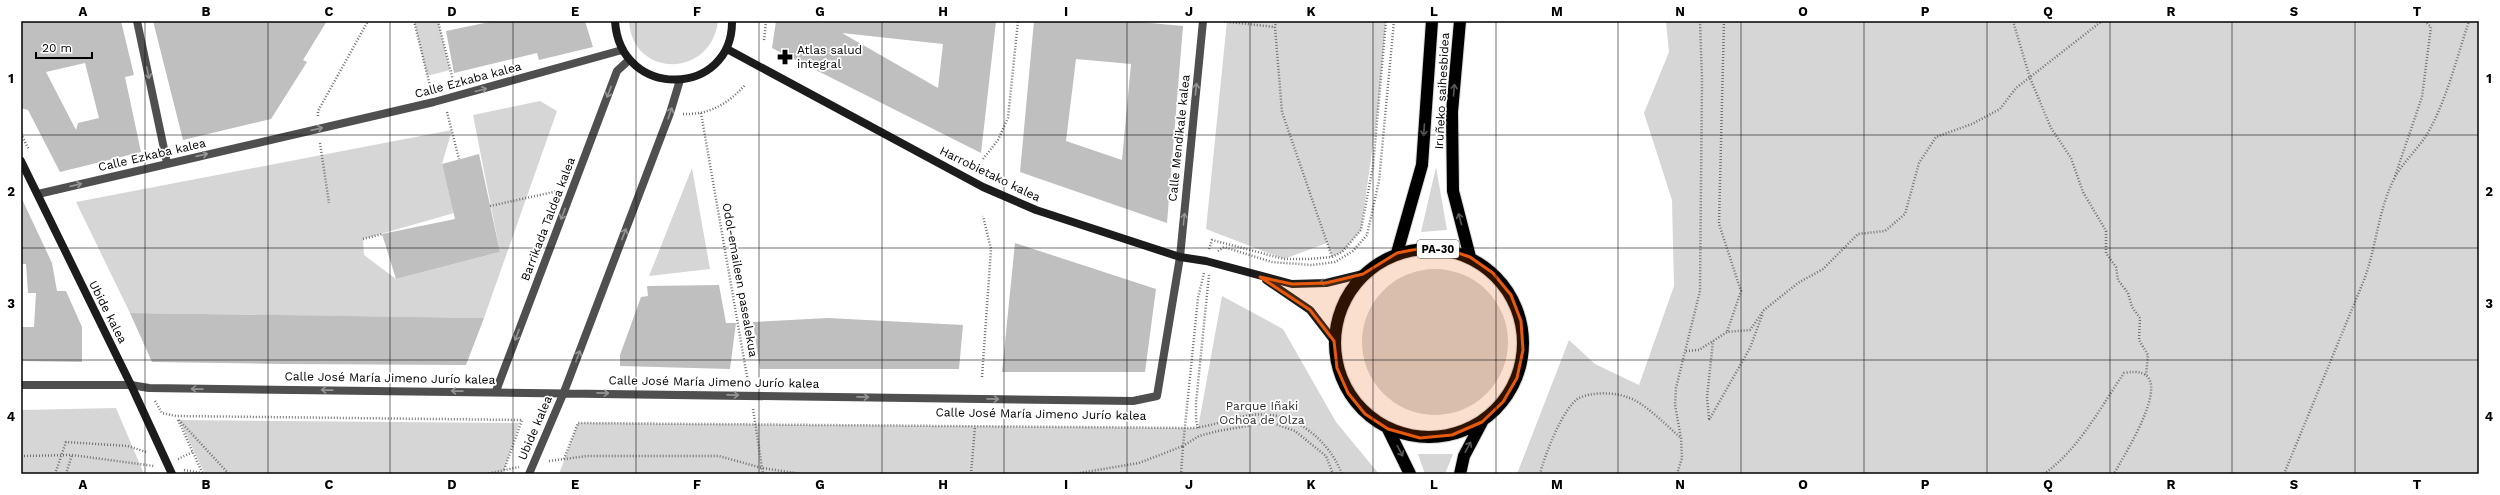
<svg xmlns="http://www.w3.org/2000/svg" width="2500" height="495" font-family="'Work Sans',sans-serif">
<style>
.green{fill:#d6d6d6}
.building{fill:#bfbfbf;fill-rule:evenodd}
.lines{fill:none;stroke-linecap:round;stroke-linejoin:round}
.highway-casing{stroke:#dbdbdb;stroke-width:14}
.path{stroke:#717171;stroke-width:2.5;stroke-dasharray:1 2;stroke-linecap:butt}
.street{stroke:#4f4f4f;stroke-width:8}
.secondary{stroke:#1c1c1c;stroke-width:8}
.highway{stroke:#000;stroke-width:12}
.oneway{stroke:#959595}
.oneway2{stroke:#595959}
.oneway3{stroke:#606060}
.marked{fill:#e8590c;fill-opacity:0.2;stroke:#e8590c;stroke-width:3;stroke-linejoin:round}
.grid{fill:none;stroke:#000;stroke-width:1;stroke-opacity:0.55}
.labels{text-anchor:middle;stroke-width:3.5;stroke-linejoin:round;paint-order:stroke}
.shield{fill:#fff;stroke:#4c4c4c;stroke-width:1}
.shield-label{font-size:11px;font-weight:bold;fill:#000}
.poi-label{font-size:12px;fill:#000;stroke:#fff;text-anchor:start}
.street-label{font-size:12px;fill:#000;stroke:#fff}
.park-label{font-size:12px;fill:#2d2d2d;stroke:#fff}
.neatline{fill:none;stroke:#000;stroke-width:1.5}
.grid-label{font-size:13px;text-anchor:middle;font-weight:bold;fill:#000}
</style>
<rect width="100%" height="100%" fill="#fff"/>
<path class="green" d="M414,21H438L450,70L427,76Z
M629,21H718C711,79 632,78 629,21Z
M1227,21H1386L1378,109L1361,230L1342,252L1332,257L1327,243L1284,259L1206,229Z
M1666,21H2479V474H1517L1569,340L1595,364L1639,385L1674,286L1672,200L1644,113L1669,52Z
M540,101L557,111L484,318L130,313L76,202L452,130L442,164L454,213L363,239L364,255L396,279L500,252L473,115Z
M1436,167L1447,230L1421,232Z
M692,168L710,269L649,276Z
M1362 342a73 73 0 1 1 146 0a73 73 0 1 1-146 0Z
M1222,296L1283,329L1336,422L1379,474H559L578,423L1198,428Z
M116,408L144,474H21V410Z
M179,420L519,423L503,474H205Z
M1418,454H1453L1445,474H1425Z"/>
<path class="building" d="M21,21H121L134,75L125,77L141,152L60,172L28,110L21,108ZM85,63L99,118L78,123L76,130L46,72Z
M153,21H327L303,60L307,62L271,119L183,140Z
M494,21H585L593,47L539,60L537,53L454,73L446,31Z
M776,21H820L824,23V21H996L981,153L772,48ZM842,33L943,44L938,88Z
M1034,21H1129L1183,26L1167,223L1020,172ZM1076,59L1131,64L1122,160L1066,141Z
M479,154L500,252L396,279L382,234L455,219L442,164Z
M21,197L52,263L57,291H66L82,327V362L21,361V327H34L36,293H28L26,264H21Z
M1015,243L1156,289L1145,372H1002Z
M719,285L726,323H736L730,369L620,366V355L641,297L648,296L647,286Z
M130,313L284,315L484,318L466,365L284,364L152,362Z
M828,318L963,325L959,369H760L753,322Z"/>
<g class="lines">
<defs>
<path id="highway" d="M1460,21L1452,112L1453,191L1470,257
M1335 343a94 94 0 1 1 188 0a94 94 0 1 1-188 0Z
M1397,253L1422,165L1432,21
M1388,429L1410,474
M1460,474L1464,456L1482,422"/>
</defs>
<use href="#highway" class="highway-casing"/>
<path class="path" d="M414,21L431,90
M438,21L454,84
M1221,21L1275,27
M1276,21L1275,27L1282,112L1332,257
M1724,21L1719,224L1741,291L1727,332
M2013,21L2030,78L2051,128L2071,158L2083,192L2106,231V253L2116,267L2118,280L2128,293L2132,307L2140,318L2139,340L2148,355L2146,375
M764,40L766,21
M447,112L459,159
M701,113L748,382
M683,114C709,115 728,104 745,85
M318,116V111L368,21
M21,134L29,150
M320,143L329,203
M983,159L998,140L1008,118L1018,21
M2394,179L2422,97L2431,27L2425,21
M490,206L558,191
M363,239L382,234
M1209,249L1212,240L1284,259H1309L1332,257L1342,252L1361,230L1373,166L1386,21
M1218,251L1224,247L1272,262L1312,265L1335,262L1353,251L1367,235L1379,181L1394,21
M1204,273L1198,298L1183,446L1199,436L1218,431L1270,422L1295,431L1326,456L1333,474
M1686,351L1699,350L1727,332L1750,330L1764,310L1798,283L1823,269L1858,234L1885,231L1905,214L1919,163L1936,137L1972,124L2000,109L2016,88L2102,21
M982,377L991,249L983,216
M155,401L162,413L176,416L522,420L504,470
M753,409L763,474
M1709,419L1707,397L1713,341
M178,420L203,474
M179,420L229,474
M1709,420L1750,348L1763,313
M1198,428L1196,420V403L1209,275
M21,456L72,455L154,466
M178,459L193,452
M564,459L578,423L1192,428C1212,427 1232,417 1252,415C1292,410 1328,438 1342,474
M549,461L587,456H719L762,468L802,474
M184,470L207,474
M55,474L66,442L128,446L146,452
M66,474L72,455
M486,474L519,467
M971,474L975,426
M1074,474L1139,463L1183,446L1181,474
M1540,474C1544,457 1563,407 1579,398C1591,392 1614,392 1627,397C1644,402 1667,426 1681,438
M1677,474L1682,458L1681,438L1675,405L1676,388L1700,291L1702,79L1700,21
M2044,474C2079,449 2100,408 2124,373C2186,361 2124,454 2114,474
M2284,474L2364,280C2376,248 2378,212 2393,181C2402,162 2420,148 2430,129C2448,95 2457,57 2469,21"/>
<path class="street" d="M137,21L167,163
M38,194L434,102L622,50
M21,385H131L149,388L1133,401L1157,396L1180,257L1203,21
M496,391L617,71L629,60
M529,474L564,392L670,113L680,80"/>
<path class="secondary" d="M615,21C620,101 733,97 732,21
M727,49L983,187L1036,210L1180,257L1206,261L1292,284L1326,283L1363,274
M21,161L131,385L172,474
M1266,280L1310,310L1334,341"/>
<use href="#highway" class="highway"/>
</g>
<defs><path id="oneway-shaft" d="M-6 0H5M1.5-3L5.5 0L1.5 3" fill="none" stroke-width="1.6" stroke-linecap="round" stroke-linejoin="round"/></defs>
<g class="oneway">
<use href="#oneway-shaft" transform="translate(148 73) rotate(78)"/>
<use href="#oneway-shaft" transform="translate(1196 89) rotate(-84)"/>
<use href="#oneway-shaft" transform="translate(481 90) rotate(-15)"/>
<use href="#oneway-shaft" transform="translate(609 92) rotate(111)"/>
<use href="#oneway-shaft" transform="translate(670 113) rotate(-71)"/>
<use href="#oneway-shaft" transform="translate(317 129) rotate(-13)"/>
<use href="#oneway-shaft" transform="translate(202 155) rotate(-13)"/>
<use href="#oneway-shaft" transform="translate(76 185) rotate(-13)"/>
<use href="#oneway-shaft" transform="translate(563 214) rotate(111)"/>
<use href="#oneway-shaft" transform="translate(1184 219) rotate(-84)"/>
<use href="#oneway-shaft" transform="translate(624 234) rotate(-69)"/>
<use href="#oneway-shaft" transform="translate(517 335) rotate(111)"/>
<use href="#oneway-shaft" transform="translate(578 356) rotate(-69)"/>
<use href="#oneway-shaft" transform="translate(197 389) rotate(-179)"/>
<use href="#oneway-shaft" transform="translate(327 390) rotate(-179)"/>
<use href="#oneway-shaft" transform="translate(457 391) rotate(-179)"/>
<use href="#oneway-shaft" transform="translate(603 393) rotate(1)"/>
<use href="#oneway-shaft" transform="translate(733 395) rotate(1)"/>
<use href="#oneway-shaft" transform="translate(863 397) rotate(1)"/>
<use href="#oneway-shaft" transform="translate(993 399) rotate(1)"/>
</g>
<g class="oneway2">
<use href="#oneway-shaft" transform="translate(1454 90) rotate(-85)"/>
<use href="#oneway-shaft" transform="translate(1424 130) rotate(94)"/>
<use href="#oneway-shaft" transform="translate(1460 219) rotate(-105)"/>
<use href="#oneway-shaft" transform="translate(1468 447) rotate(-62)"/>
<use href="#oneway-shaft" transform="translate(1400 451) rotate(62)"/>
</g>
<use class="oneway3" href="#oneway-shaft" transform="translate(1325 282) rotate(173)"/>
<path class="marked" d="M1422,248L1446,249L1470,257L1493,273L1511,295L1521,321L1523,350L1517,378L1503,402L1482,422L1452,435L1420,438L1388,429L1365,414L1348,393L1337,368L1334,341L1310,310L1260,277L1292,284L1326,283L1363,274L1397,253Z"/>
<path class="grid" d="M145,21V474M268,21V474M390,21V474M513,21V474M636,21V474M759,21V474M882,21V474M1004,21V474M1127,21V474M1250,21V474M1373,21V474M1496,21V474M1618,21V474M1741,21V474M1864,21V474M1987,21V474M2110,21V474M2232,21V474M2355,21V474M21,135H2479M21,248H2479M21,360H2479"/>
<defs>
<symbol id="pharmacy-bare" viewBox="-9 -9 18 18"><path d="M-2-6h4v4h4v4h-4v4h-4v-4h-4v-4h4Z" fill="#000" stroke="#fff" stroke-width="2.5" paint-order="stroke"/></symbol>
</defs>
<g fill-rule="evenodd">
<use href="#pharmacy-bare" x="774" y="46" width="22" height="22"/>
</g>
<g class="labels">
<rect class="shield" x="1417" y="240" width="42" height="18" rx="3"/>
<g class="shield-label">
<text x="1438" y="253">PA-30</text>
</g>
<g class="poi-label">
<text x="797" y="54">Atlas salud<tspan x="797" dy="14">integral</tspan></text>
</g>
<g class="street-label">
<text transform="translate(468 80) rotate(-15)" y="4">Calle Ezkaba kalea</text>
<text transform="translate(1442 91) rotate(-87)" y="4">Iruñeko saihesbidea</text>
<text transform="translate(1179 138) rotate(-84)" y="4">Calle Mendikale kalea</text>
<text transform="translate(152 155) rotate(-13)" y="4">Calle Ezkaba kalea</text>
<text transform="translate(990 174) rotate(26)" y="4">Harrobietako kalea</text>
<text transform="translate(548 219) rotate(-69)" y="4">Barrikada Taldea kalea</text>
<text transform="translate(740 280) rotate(80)" y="4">Odol-emaileen pasealekua</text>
<text transform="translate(108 312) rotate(63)" y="4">Ubide kalea</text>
<text transform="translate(390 378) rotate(1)" y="4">Calle José María Jimeno Jurío kalea</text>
<text transform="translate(714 382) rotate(1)" y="4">Calle José María Jimeno Jurío kalea</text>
<text transform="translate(1041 414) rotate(1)" y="4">Calle José María Jimeno Jurío kalea</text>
<text transform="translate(535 428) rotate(-67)" y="4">Ubide kalea</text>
</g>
<g class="park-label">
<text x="1262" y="410">Parque Iñaki<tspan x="1262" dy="14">Ochoa de Olza</tspan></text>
</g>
</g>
<rect width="2500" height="495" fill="none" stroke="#ffffff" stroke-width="44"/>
<path d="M36 52v6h56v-6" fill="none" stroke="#000000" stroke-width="2"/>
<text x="42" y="52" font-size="12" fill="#000000" stroke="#ffffff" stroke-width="3" paint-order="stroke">20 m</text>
<rect x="22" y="22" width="2456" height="451" class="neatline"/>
<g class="grid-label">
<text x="83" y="16">A</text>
<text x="206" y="16">B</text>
<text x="329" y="16">C</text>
<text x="452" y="16">D</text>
<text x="575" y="16">E</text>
<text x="697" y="16">F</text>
<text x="820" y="16">G</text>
<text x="943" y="16">H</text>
<text x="1066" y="16">I</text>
<text x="1189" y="16">J</text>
<text x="1311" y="16">K</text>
<text x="1434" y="16">L</text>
<text x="1557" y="16">M</text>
<text x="1680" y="16">N</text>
<text x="1803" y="16">O</text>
<text x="1925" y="16">P</text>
<text x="2048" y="16">Q</text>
<text x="2171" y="16">R</text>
<text x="2294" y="16">S</text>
<text x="2417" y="16">T</text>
<text x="11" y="83">1</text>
<text x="2489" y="83">1</text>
<text x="11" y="196">2</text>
<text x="2489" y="196">2</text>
<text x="11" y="308">3</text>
<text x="2489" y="308">3</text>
<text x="11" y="421">4</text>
<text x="2489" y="421">4</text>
<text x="83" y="489">A</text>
<text x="206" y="489">B</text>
<text x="329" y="489">C</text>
<text x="452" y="489">D</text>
<text x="575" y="489">E</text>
<text x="697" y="489">F</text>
<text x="820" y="489">G</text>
<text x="943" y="489">H</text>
<text x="1066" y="489">I</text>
<text x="1189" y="489">J</text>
<text x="1311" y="489">K</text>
<text x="1434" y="489">L</text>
<text x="1557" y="489">M</text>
<text x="1680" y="489">N</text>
<text x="1803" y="489">O</text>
<text x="1925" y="489">P</text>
<text x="2048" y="489">Q</text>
<text x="2171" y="489">R</text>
<text x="2294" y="489">S</text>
<text x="2417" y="489">T</text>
</g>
</svg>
